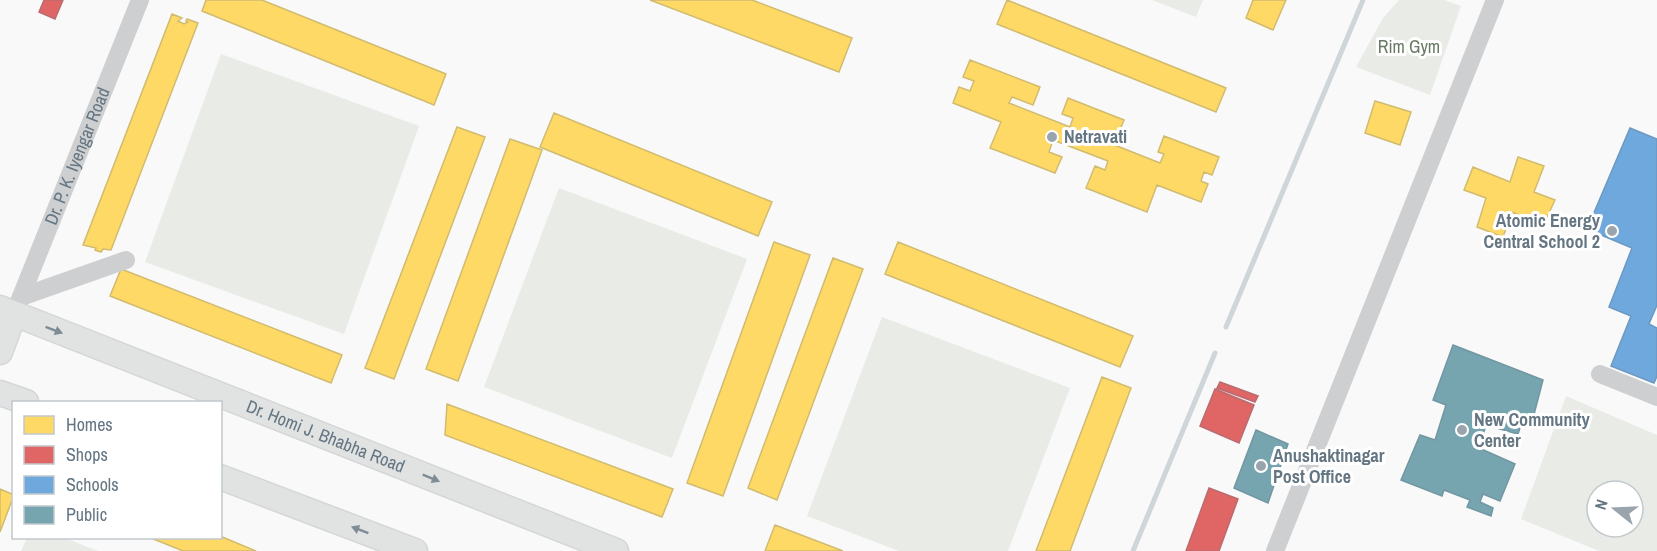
<svg xmlns="http://www.w3.org/2000/svg" width="1657" height="551" font-family="'Archivo Narrow',sans-serif">
<style>
.green{fill:#e8ebe6;fill-rule:evenodd}
.homes{fill:#ffd966;stroke:#d1bb6f;stroke-width:1.5}
.shops{fill:#e06666;stroke:#bb6b6f;stroke-width:1.5}
.schools{fill:#6fa8dc;stroke:#6c99c1;stroke-width:1.5}
.public{fill:#76a5af;stroke:#7197a2;stroke-width:1.5}
.lines{fill:none;stroke-linecap:round;stroke-linejoin:round}
.stream{stroke:#ced6d9;stroke-width:5}
.secondary-casing{stroke:#d5d6d7;stroke-width:27}
.street{stroke:#cecfd0;stroke-width:18}
.secondary{stroke:#e1e2e2;stroke-width:24}
.oneway{fill:#7e8c96}
.poi-dot{fill:#99a4ac;stroke:#fff;stroke-width:2}
.labels{text-anchor:middle;stroke-width:6;stroke-linejoin:round;paint-order:stroke}
.park-label{font-size:18px;fill:#687a64;stroke:#fff}
.poi-label{font-size:18px;font-weight:bold;fill:#657683;stroke:#fff;text-anchor:start}
.street-label{font-size:18px;fill:#657683;stroke:#fff}
</style>
<rect width="100%" height="100%" fill="#f9f9f9"/>
<path class="green" d="M1152,0H1203L1196,17Z
M1399,0H1444L1461,6L1430,95L1356,67L1383,18Z
M221,54L419,126L344,334L145,262Z
M559,188L747,259L672,458L484,387Z
M882,317L1070,388L1008,551H899L807,516Z
M1566,396L1657,435V551H1599L1521,519ZM1597,491H1633V527H1597Z
M27,538H65L98,551H21Z"/>
<path class="homes" d="M206,0H262L446,74L434,105L202,11Z
M650,0H752L852,38L839,72Z
M1007,0L1226,88L1216,112L997,24Z
M1253,0H1286L1273,30L1246,18Z
M172,14L182,18L178,21L184,24L188,22L186,21L187,19L198,23L111,250L103,249L101,252L95,250L96,248L83,245Z
M970,60L1040,87L1033,105L1012,97L1009,103L1070,127L1073,118L1062,114L1068,98L1124,120L1117,137L1110,135L1107,142L1160,163L1164,154L1158,152L1164,136L1219,157L1212,175L1204,172L1201,181L1208,184L1201,202L1157,185L1147,212L1086,188L1095,166L1105,170L1108,161L1053,140L1049,152L1062,157L1055,173L990,148L1001,122L953,103L959,87L970,91L974,81L963,77Z
M1375,101L1411,112L1400,145L1365,133Z
M554,113L772,202L758,236L540,147Z
M457,127L485,137L394,379L365,368Z
M510,139L542,150L458,381L426,369Z
M1518,157L1544,166L1534,192L1555,200L1543,226L1512,212L1503,237L1477,227L1486,198L1464,190L1473,167L1510,182Z
M774,242L810,255L723,496L687,483Z
M898,242L1133,336L1120,367L885,274Z
M833,258L863,269L777,500L748,488Z
M121,269L342,355L331,383L110,296Z
M1102,377L1131,388L1070,551H1036Z
M447,404L673,489L662,517L445,435Z
M0,489L14,495L0,532Z
M775,525L843,551H765Z
M220,536L256,551H183L151,538Z"/>
<path class="shops" d="M44,0H63L55,19L39,12Z
M1220,382L1258,396L1255,402L1217,388Z
M1215,389L1254,405L1239,443L1200,426Z
M1209,488L1238,499L1219,551H1186Z"/>
<path class="schools" d="M1630,128L1657,139V305L1649,324L1657,328V376L1654,383L1611,366L1631,316L1609,307L1632,248L1587,229Z"/>
<path class="public" d="M1453,345L1543,380L1532,422L1523,419L1518,434L1486,425L1479,448L1515,464L1500,501L1483,494L1480,502L1493,508L1491,516L1467,507L1470,500L1444,490L1442,496L1401,480L1420,435L1435,440L1446,405L1433,400Z
M1256,430L1288,444L1268,503L1234,488Z"/>
<g class="lines">
<path class="stream" d="M1226,327L1363,0
M1133,551L1215,353"/>
<defs>
<g id="secondary">
<path id="s2" d="M0,308L616,551"/>
<path d="M0,352L14,314"/>
<path d="M0,393L26,402"/>
<path d="M220,477L415,551"/>
</g>
</defs>
<use href="#secondary" class="secondary-casing"/>
<g class="street">
<path d="M21,297L126,260"/>
<path id="s1" d="M14,314L140,0"/>
<path d="M1600,374L1657,397"/>
<path d="M1275,551L1495,0"/>
</g>
<use href="#secondary" class="secondary"/>
</g>
<defs><path id="oneway-solid" d="M-6-.8H1V-3.2L6.5 0L1 3.2V.8H-6Z" transform="scale(1.5)"/></defs>
<g class="oneway">
<use href="#oneway-solid" transform="translate(54 330) rotate(21)"/>
<use href="#oneway-solid" transform="translate(431 478) rotate(22)"/>
<use href="#oneway-solid" transform="translate(360 530) rotate(-159)"/>
</g>
<g class="poi-dot">
<circle cx="1052" cy="137" r="6"/>
<circle cx="1612" cy="231" r="6"/>
<circle cx="1462" cy="430" r="6"/>
<circle cx="1261" cy="466" r="6"/>
</g>
<g class="labels">
<g class="park-label">
<text x="1409" y="53">Rim Gym</text>
</g>
<g class="poi-label">
<text x="1064" y="143">Netravati</text>
<text x="1600" y="227" text-anchor="end">Atomic Energy<tspan x="1600" dy="21">Central School 2</tspan></text>
<text x="1474" y="426">New Community<tspan x="1474" dy="21">Center</tspan></text>
<text x="1273" y="462">Anushaktinagar<tspan x="1273" dy="21">Post Office</tspan></text>
</g>
<g class="street-label">
<text dy="6" stroke="none"><textPath href="#s1" startOffset="170">Dr. P. K. Iyengar Road</textPath></text>
<text dy="6" stroke="none"><textPath href="#s2" startOffset="350">Dr. Homi J. Bhabha Road</textPath></text>
</g>
</g>
<rect x="12" y="401" width="210" height="138" fill="#ffffff" stroke="#c1c8cd" stroke-width="1.5"/>
<rect x="24" y="416" width="30" height="18" fill="#ffd966" stroke="#c1c8cd" stroke-width="1.5"/>
<text x="66" y="431" font-size="18" fill="#657683">Homes</text>
<rect x="24" y="446" width="30" height="18" fill="#e06666" stroke="#c1c8cd" stroke-width="1.5"/>
<text x="66" y="461" font-size="18" fill="#657683">Shops</text>
<rect x="24" y="476" width="30" height="18" fill="#6fa8dc" stroke="#c1c8cd" stroke-width="1.5"/>
<text x="66" y="491" font-size="18" fill="#657683">Schools</text>
<rect x="24" y="506" width="30" height="18" fill="#76a5af" stroke="#c1c8cd" stroke-width="1.5"/>
<text x="66" y="521" font-size="18" fill="#657683">Public</text>
<g transform="translate(1615 509) rotate(288)"><circle r="28" fill="#ffffff" stroke="#c1c8cd" stroke-width="1.5"/>
<path d="M0-4.5L10 22L0 15L-10 22Z" fill="#99a4ac"/>
<text y="-9" font-size="16" font-weight="bold" text-anchor="middle" fill="#657683">N</text>
</g>
</svg>
